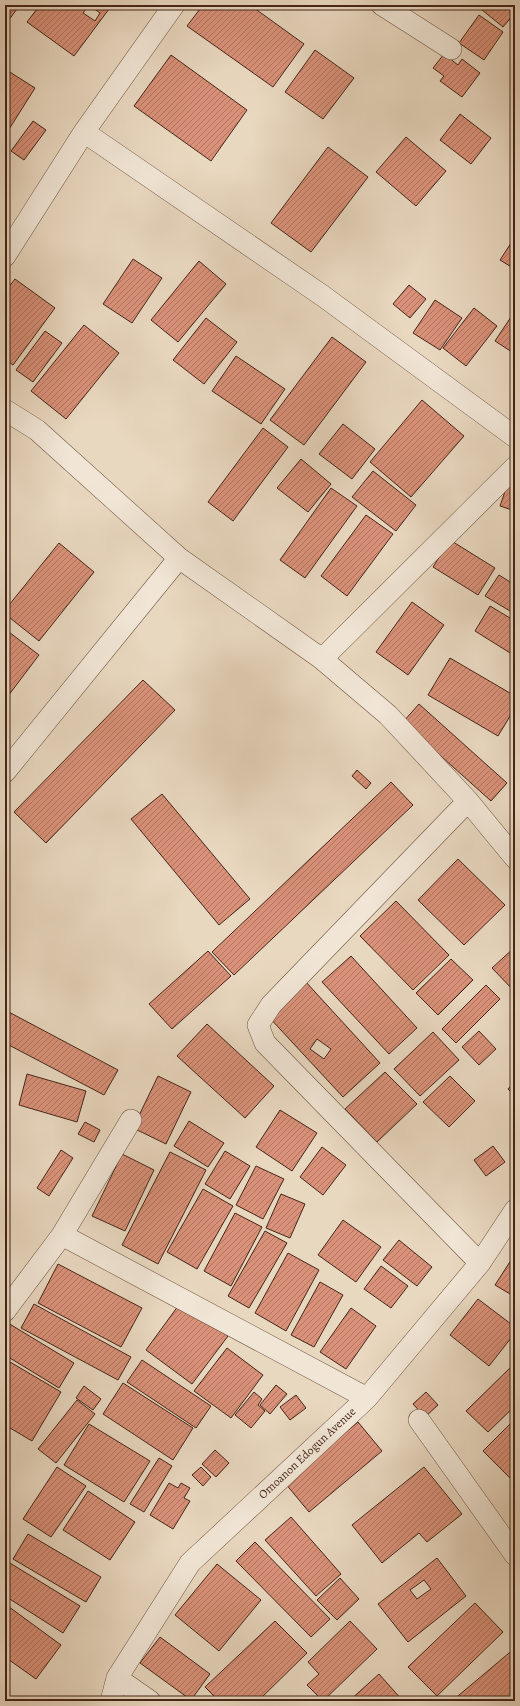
<svg xmlns="http://www.w3.org/2000/svg" width="520" height="1706" font-family="Alegreya,serif">
<style>
.building{fill:url(#building-hatch);stroke:#452517;fill-rule:evenodd}
.lines{fill:none;stroke-linecap:round;stroke-linejoin:round}
.minor-casing{stroke:#6e5241;stroke-width:22}
.minor{stroke:#f1e6d6;stroke-width:21}
.labels{text-anchor:middle;stroke-width:3;stroke-linejoin:round;paint-order:stroke}
.street-label{font-size:12px;fill:#452517;stroke:#f1e6d6}
</style>
<defs>
<pattern id="building-hatch" width="6" height="6" patternUnits="userSpaceOnUse"><rect width="6" height="6" fill="#d99179"/><path d="M-1 1l2-2M0 6l6-6M5 7l2-2" fill="none" stroke="#b27662"/></pattern>
</defs>
<rect width="100%" height="100%" fill="#e9d8c0"/>
<filter id="stains"><feTurbulence type="fractalNoise" baseFrequency=".005" numOctaves="4"/><feColorMatrix values="0 0 0 0 .2 0 0 0 0 .09 0 0 0 0 .02 0 0 0 .5 -.17"/></filter>
<radialGradient id="worn" r=".72"><stop offset=".6" stop-color="#630" stop-opacity="0"/><stop offset="1" stop-color="#630" stop-opacity=".3"/></radialGradient>
<path class="building" d="M5,5H20L5,25Z
M40,5H112L74,56L27,22ZM89,5L100,13L95,21L83,13Z
M203,5H250L304,44L273,87L187,26Z
M476,5H515V13L503,27Z
M479,15L503,32L484,60L459,43Z
M315,50L354,78L323,119L285,92Z
M444,54L458,65L462,59L480,73L462,97L440,81L444,76L433,68Z
M171,55L247,110L211,161L134,106Z
M5,69L35,88L6,134L5,133Z
M460,114L491,138L471,164L440,140Z
M33,121L46,130L24,160L11,151Z
M406,137L446,171L416,206L376,172Z
M328,147L368,177L311,252L271,223Z
M515,237V264L513,268L500,260Z
M133,259L162,278L132,323L103,304Z
M199,261L226,284L178,342L151,320Z
M15,279L55,308L13,365L5,359V292Z
M409,285L426,299L410,318L393,304Z
M435,300L462,318L440,350L413,333Z
M474,308L497,326L466,366L443,348Z
M515,311V354L495,341Z
M206,318L237,342L204,384L173,360Z
M84,325L119,353L66,419L31,391Z
M45,331L62,343L33,382L16,370Z
M332,337L366,362L304,445L270,420Z
M236,356L285,389L261,424L212,391Z
M422,400L464,436L411,497L370,462Z
M343,424L375,449L352,479L319,454Z
M263,428L288,447L233,521L208,502Z
M301,459L331,484L308,512L277,488Z
M373,471L416,505L396,531L352,497Z
M512,471L515,472V511L500,506Z
M331,488L357,506L305,578L280,560Z
M366,515L393,534L347,596L321,576Z
M450,540L495,568L478,595L433,567Z
M59,543L94,572L39,641L5,614V610Z
M499,575L515,585V614L485,596Z
M412,602L444,625L408,675L376,652Z
M490,606L515,621V656L475,631Z
M5,629L39,655L5,700Z
M450,658L515,696V708L498,736L428,695Z
M143,680L175,710L46,843L14,812Z
M419,704L507,783L491,801L403,722Z
M357,770L371,783L366,789L352,776Z
M391,782L413,805L234,975L212,952Z
M162,794L250,899L219,925L131,819Z
M458,859L505,905L464,945L418,900Z
M396,901L449,955L413,990L360,936Z
M515,947V992L492,968Z
M208,951L231,976L172,1029L149,1004Z
M351,956L417,1028L389,1054L322,982Z
M451,959L473,980L438,1015L416,993Z
M305,981L380,1063L343,1097L267,1015ZM317,1039L331,1049L324,1059L310,1049Z
M486,985L500,999L456,1043L442,1029Z
M5,1010L118,1070L104,1095L5,1043Z
M207,1024L274,1086L245,1118L177,1056Z
M479,1031L496,1049L479,1065L462,1047Z
M433,1032L459,1060L420,1096L394,1069Z
M385,1072L417,1104L377,1142L345,1109Z
M27,1074L86,1091L77,1122L19,1105Z
M158,1076L191,1092L166,1144L133,1128Z
M450,1076L475,1101L449,1127L423,1102Z
M515,1081V1096L508,1089Z
M280,1110L317,1133L292,1171L256,1147Z
M189,1121L224,1143L208,1167L174,1146Z
M85,1122L100,1130L94,1142L78,1134Z
M493,1146L505,1162L486,1176L474,1160Z
M322,1147L346,1165L323,1195L300,1177Z
M61,1150L73,1158L49,1196L37,1188Z
M225,1151L250,1166L230,1199L205,1184Z
M170,1152L206,1170L158,1264L122,1245Z
M122,1154L154,1170L125,1231L92,1216Z
M256,1166L284,1179L263,1219L236,1205Z
M203,1189L233,1206L197,1269L167,1252Z
M281,1194L305,1204L290,1238L266,1228Z
M235,1213L262,1227L231,1286L204,1271Z
M343,1220L381,1247L356,1282L318,1255Z
M265,1231L287,1243L249,1308L228,1296Z
M399,1240L432,1267L417,1286L383,1260Z
M288,1253L319,1270L286,1331L255,1313Z
M515,1254V1297L495,1285Z
M58,1264L142,1308L121,1347L38,1303Z
M381,1266L408,1286L391,1308L364,1289Z
M320,1282L343,1295L314,1347L291,1335Z
M478,1299L515,1327V1333L489,1366L450,1335Z
M181,1302L228,1336L192,1384L146,1350Z
M34,1304L131,1357L118,1380L21,1328Z
M351,1308L376,1326L346,1369L320,1352Z
M8,1323L74,1363L59,1388L5,1355V1328Z
M227,1348L263,1375L231,1418L194,1391Z
M5,1359L61,1392L32,1441L5,1425Z
M142,1360L211,1406L196,1428L127,1382Z
M515,1363V1406L488,1432L466,1411Z
M123,1383L193,1428L173,1460L103,1414Z
M276,1385L287,1394L270,1414L260,1405Z
M84,1386L101,1399L93,1410L76,1398Z
M254,1392L262,1399L258,1405L265,1411L251,1428L235,1415Z
M426,1392L438,1405L425,1417L413,1404Z
M296,1395L306,1408L290,1420L280,1407Z
M77,1400L95,1414L56,1463L38,1449Z
M515,1419V1483L483,1451Z
M358,1422L382,1451L309,1512L285,1483Z
M89,1424L150,1461L124,1502L64,1465Z
M215,1450L229,1463L216,1477L202,1464Z
M159,1458L172,1466L144,1512L130,1504Z
M57,1467L86,1486L51,1537L23,1519Z
M201,1467L211,1477L203,1486L192,1475Z
M424,1467L462,1514L427,1542L419,1533L382,1563L352,1525Z
M169,1483L178,1488L181,1483L190,1488L184,1498L190,1501L173,1529L150,1515Z
M88,1491L135,1522L110,1560L63,1530Z
M291,1517L341,1574L316,1596L265,1540Z
M28,1534L101,1577L86,1602L13,1559Z
M255,1542L330,1619L311,1637L236,1561Z
M437,1558L466,1596L408,1642L378,1604ZM424,1580L431,1589L417,1599L410,1590Z
M5,1560L80,1606L63,1633L5,1596Z
M217,1564L261,1600L219,1651L175,1615Z
M340,1578L359,1599L337,1620L317,1600Z
M475,1603L503,1632L437,1696L408,1667Z
M5,1604L61,1645L36,1679L5,1657Z
M275,1621L307,1653L258,1701H219L205,1687Z
M350,1621L377,1649L323,1701L307,1685L319,1674L308,1662Z
M160,1637L210,1674L191,1700L140,1663Z
M515,1648V1701H452Z
M379,1674L403,1701H349Z"/>
<g class="lines">
<defs>
<path id="minor" d="M382,5L451,49
M84,132L323,296L515,437
M5,256L84,132L174,5
M5,410L37,430L179,558L322,659L388,715L468,801L515,858
M322,659L515,467
M5,772L179,558
M468,801L271,1005L258,1025L265,1043L480,1263
M62,1235L367,1398
M5,1311L62,1235L131,1120
M419,1420L515,1555
M117,1678L150,1701
M111,1701L117,1678L190,1563L367,1398L480,1263L515,1210"/>
</defs>
<use href="#minor" class="minor-casing"/>
<use href="#minor" class="minor"/>
</g>
<g class="labels">
<g class="street-label">
<text transform="translate(307 1453) rotate(-43)" y="4">Omoanon Edogun Avenue</text>
</g>
</g>
<rect width="520" height="1706" fill="none" stroke="#e9d8c0" stroke-width="20"/>
<rect x="6" y="6" width="508" height="1694" fill="none" stroke="#452517" stroke-width="2"/>
<rect x="10" y="10" width="500" height="1686" fill="none" stroke="#452517"/>
<rect width="100%" height="100%" filter="url(#stains)"/>
<rect width="100%" height="100%" fill="url(#worn)"/>
</svg>
